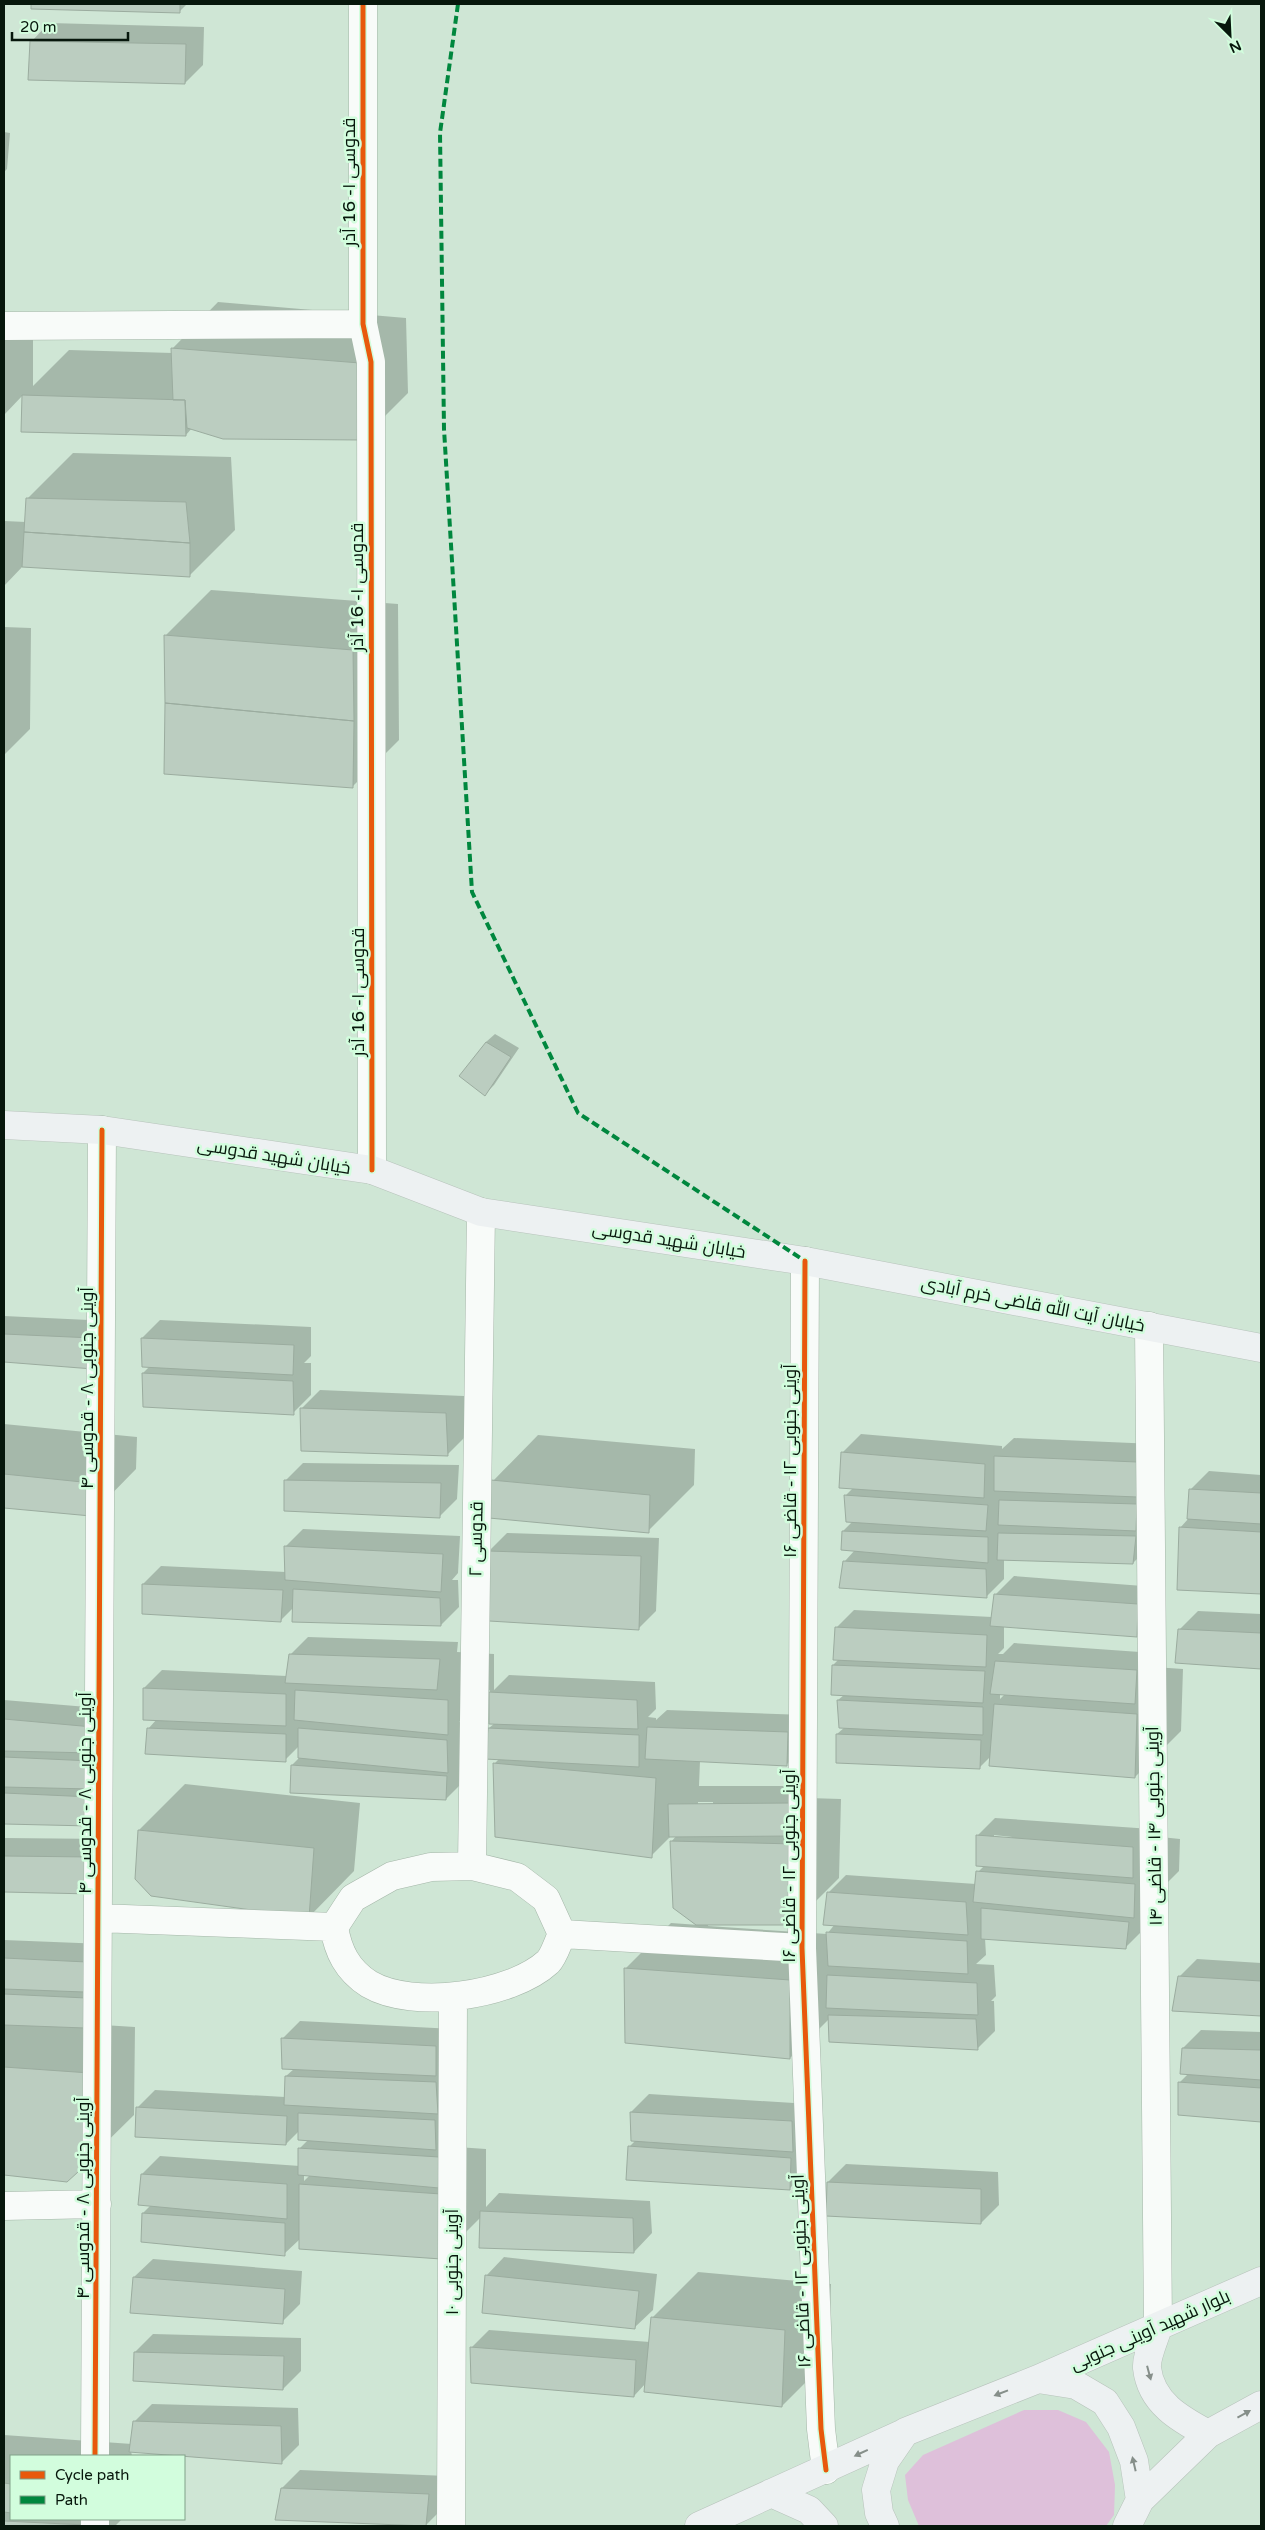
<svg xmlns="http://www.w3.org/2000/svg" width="1265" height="2530" font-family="'Varela Round',Cairo,sans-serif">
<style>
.green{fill:#dec0da}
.shadow{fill:#0003;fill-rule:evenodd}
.building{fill:#bbcdc0;stroke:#9bac9f}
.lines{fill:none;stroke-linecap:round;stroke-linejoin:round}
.minor-casing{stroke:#a4b6a8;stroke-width:29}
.major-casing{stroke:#b7c3bb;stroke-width:29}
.minor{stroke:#f8fbf9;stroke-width:28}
.major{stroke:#edf1f2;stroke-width:28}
.quiet{stroke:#00873e;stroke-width:4;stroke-dasharray:8 4;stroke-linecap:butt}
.cycleway-casing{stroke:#d2fddd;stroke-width:8}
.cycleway{stroke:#e8590c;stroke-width:5}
.oneway{fill:#868f8a}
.labels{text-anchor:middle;stroke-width:5;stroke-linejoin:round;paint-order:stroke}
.street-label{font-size:18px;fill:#07170c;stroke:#d2fddd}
</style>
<rect width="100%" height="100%" fill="#cfe6d5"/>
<path class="green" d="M1024,2410H1058L1086,2422L1109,2452L1115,2485L1114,2515L1106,2526H919L908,2500L905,2475L923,2455Z"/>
<path class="shadow" d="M32,4H187L179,12L32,8Z
M49,23L204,27L203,65L185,83L31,42Z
M4,132L10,133L7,169L4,172Z
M218,302L406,318L408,393L362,439L192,428L186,435L23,395L4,415V312L33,314V386L69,350L173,353V348Z
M73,453L231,457L235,530L189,576L24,565L4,586V521L26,522L27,499Z
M211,590L398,604L399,740L353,786L166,635Z
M4,627L31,628L30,729L4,755Z
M495,1034L519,1048L494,1085L485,1094L486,1042Z
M4,1140H5L4,1167Z
M4,1316L110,1321L92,1368L4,1361Z
M160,1320L311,1327V1356L304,1363H311V1395L293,1413L144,1406L143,1373L150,1366L142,1338Z
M320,1390L464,1396L465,1437L447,1455L302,1408Z
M4,1424L137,1437L136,1469L91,1515L4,1506Z
M861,1434L1002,1446V1449L1014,1438L1155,1444L1151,1545L1133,1563L1004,1559V1579L986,1597L845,1561L855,1550L843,1531L853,1521L846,1495L853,1488L843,1452Z
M538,1435L695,1449L694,1485L648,1531L493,1481Z
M303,1463L459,1465L457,1499L439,1517L285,1481Z
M1209,1471L1261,1475V1592L1179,1589L1180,1528L1188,1519L1191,1489Z
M303,1529L460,1536L458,1573L452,1580H458L459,1607L441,1625L293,1608L280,1621L143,1584L161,1566L286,1572L285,1547Z
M507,1533L659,1538L656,1611L638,1629L489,1551Z
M1014,1576L1156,1587L1154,1618L1136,1636L1004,1626V1648L998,1654H1003L1014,1643L1154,1653V1667L1183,1669L1181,1731L1135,1777L991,1756L979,1768L837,1734L845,1727L838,1700L844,1695L833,1665L839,1659L836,1628L854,1610L992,1617L995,1595ZM1000,1694H1005L1000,1699Z
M1198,1611L1261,1614V1667L1176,1661L1180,1629Z
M308,1637L458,1642L457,1652L494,1654V1690L509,1675L655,1682L656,1709L648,1717L656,1718V1720L667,1710L805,1715L804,1747L786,1765L700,1761L699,1786H809L808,1798L841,1799L839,1878L793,1924H708V1926L827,1934L835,1924L828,1893L846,1875L976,1884L978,1872L984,1866L977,1836L995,1818L1151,1829V1836L1180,1839L1179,1871L1147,1903L1143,1930L1125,1948L985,1938L986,1955L976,1964L994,1965L996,1996L991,2001H994L995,2031L977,2049L829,2019L790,2058L626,2042L625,1969L671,1923L699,1925L674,1908L671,1842L677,1835H672L651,1856L494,1764L499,1759L489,1728L495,1723H491L490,1690L459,1722L465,1723L464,1781L446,1799L292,1765L300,1757L299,1746L285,1760L148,1729L157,1719L144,1688L162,1670L287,1676L290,1655ZM698,1802H713V1805H698ZM994,1835L1012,1837L1010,1839L994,1838Z
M4,1700L111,1709L90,1825L4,1822Z
M185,1784L360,1803L354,1871L309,1917L139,1830Z
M4,1838L109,1839L92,1892L4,1891Z
M4,1940L104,1944L87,2024L135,2027L134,2115L67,2181L4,2173Z
M1197,1959L1261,1963V2014L1173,2009L1179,1977Z
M300,2021L454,2029L457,2147L486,2149V2207L499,2193L650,2201L652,2233L634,2252L481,2217L440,2258L300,2239L284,2254L142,2241L143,2213L151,2205L142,2174L160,2156L300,2166V2148L309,2139L300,2130L286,2144L137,2108L155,2090L285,2097L286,2076L294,2069L282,2039ZM304,2174L310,2175L304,2181Z
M1201,2030L1261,2032V2121L1179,2114V2083L1188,2074L1183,2048Z
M649,2094L810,2104L808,2170L790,2188L629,2147L636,2140L631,2112Z
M846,2164L998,2172L999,2205L981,2223L828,2182Z
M504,2257L657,2274L653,2310L634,2328L486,2276Z
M153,2259L302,2271L300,2304L282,2322L134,2277Z
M698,2272L831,2284L828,2360L782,2406L646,2383L634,2396L471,2348L489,2330L650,2342L652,2318Z
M153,2334L301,2338V2371L283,2389L135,2352Z
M152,2404L298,2408L299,2445L281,2463L131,2451L132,2456H11V2519H122L115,2526H4V2435L132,2444L134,2422Z
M300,2470L447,2476L443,2508L425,2526L282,2488Z"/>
<path class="building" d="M31,4H180V13L31,9Z
M30,41L186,44L185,84L28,80Z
M171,348L360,363L363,440L223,439L187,428L185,400H173Z
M22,395L185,400L186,436L21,432Z
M26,498L186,502L190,543L24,532Z
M24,532L190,543V577L22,567Z
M164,635L353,650L354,721L165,703Z
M165,703L354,721L353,788L164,774Z
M486,1042L511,1057L485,1096L459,1076Z
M4,1334L93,1338V1369L4,1362Z
M141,1338L294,1345L293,1375L142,1367Z
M142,1373L293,1381L294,1415L143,1407Z
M300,1408L446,1413L448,1456L301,1451Z
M841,1452L985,1464L984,1498L839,1488Z
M994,1456L1137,1462V1497L994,1491Z
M4,1474L92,1483L91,1516L4,1508Z
M284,1480L441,1483L440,1518L284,1511Z
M491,1480L650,1495L649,1533L489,1518Z
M1189,1489L1261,1493V1524L1187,1519Z
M844,1495L988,1505L986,1531L846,1522Z
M999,1500L1137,1504L1136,1531L998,1525Z
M1179,1527L1261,1532V1594L1177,1590Z
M842,1531L988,1537V1563L841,1550Z
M998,1533L1136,1536L1133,1564L997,1560Z
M284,1546L443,1554L441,1592L285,1580Z
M488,1551L641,1556L639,1630L489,1621Z
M843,1561L986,1569L987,1598L839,1588Z
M142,1584L283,1590L281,1622L142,1614Z
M293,1589L440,1598L441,1626L292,1622Z
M994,1594L1138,1604L1137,1637L990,1626Z
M835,1627L987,1635L986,1667L833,1660Z
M1178,1629L1261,1633V1669L1175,1663Z
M289,1654L440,1659L437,1690L285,1683Z
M995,1661L1137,1670L1135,1704L990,1694Z
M832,1665L985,1671L983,1703L831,1695Z
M143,1688L286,1694V1726L143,1720Z
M295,1690L448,1700V1735L294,1720Z
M489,1692L637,1700L638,1729L489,1724Z
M837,1700L983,1707V1735L839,1728Z
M994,1704L1137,1714L1135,1778L989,1766Z
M4,1719L93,1727V1753L4,1751Z
M647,1727L788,1732L787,1766L645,1759Z
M147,1728L286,1734V1762L145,1754Z
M298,1728L447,1740L448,1773L298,1758Z
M488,1728L639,1735V1767L485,1759Z
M836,1734L981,1740L980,1769L836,1763Z
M4,1757L92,1761L91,1789L4,1787Z
M493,1763L656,1778L652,1858L495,1837Z
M291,1765L447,1776L446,1800L290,1793Z
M4,1793L91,1797L90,1826L4,1824Z
M791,1803L790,1836L669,1837L668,1804Z
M138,1830L314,1848L309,1918L151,1896L135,1879Z
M976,1835L1133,1847V1878L976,1866Z
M670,1841L795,1844L794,1925H696L673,1908Z
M4,1856L91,1857L92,1894L4,1892Z
M976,1871L1135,1884L1134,1918L973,1902Z
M827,1892L966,1902L968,1935L823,1925Z
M981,1908L1129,1922L1126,1949L981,1939Z
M826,1932L967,1941L968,1974L828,1966Z
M4,1958L87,1962L84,1992L4,1989Z
M624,1968L790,1980V2059L625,2043Z
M827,1975L977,1983L978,2015L826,2008Z
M1178,1976L1261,1981V2016L1172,2011Z
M4,1994L86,1998L85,2028L4,2025Z
M828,2015L976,2019L978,2050L829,2042Z
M281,2038L436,2046V2076L282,2069Z
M1182,2048L1261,2050V2080L1180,2074Z
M4,2067L90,2073L89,2162L67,2182L4,2175Z
M285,2076L436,2082L438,2114L284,2105Z
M1178,2082L1261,2088V2122L1178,2115Z
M136,2107L287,2116L286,2145L135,2137Z
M630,2112L792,2121L793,2152L631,2141Z
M298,2113L435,2120L436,2150L298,2140Z
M628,2146L791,2158L790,2190L626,2180Z
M298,2148L439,2157V2188L298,2175Z
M141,2174L287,2184V2219L138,2205Z
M827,2182L981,2189V2224L826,2216Z
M299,2184L441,2194V2259L299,2249Z
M480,2211L633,2218L634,2253L479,2248Z
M142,2213L285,2223V2256L141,2242Z
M485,2275L639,2291L635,2329L482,2313Z
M133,2277L285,2289L283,2324L130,2313Z
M651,2317L785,2330L782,2407L644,2392Z
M470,2347L636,2360L634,2397L471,2383Z
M134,2352L284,2356L283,2390L133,2381Z
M133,2421L281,2426L282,2464L129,2452Z
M4,2483L11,2484V2513L4,2512Z
M281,2488L429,2494L426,2526L275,2520Z
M4,2521L86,2525L4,2526Z"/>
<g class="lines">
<defs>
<path id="minor" d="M363,4V324L371,362L372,1170
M4,326L363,324
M805,1261L802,1948L821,2429L826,2470
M1149,1326L1158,2327
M472,1866L481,1212
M472,1866L517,1877L546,1899L562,1934C558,1942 554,1956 548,1962C511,1996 413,2010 369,1984C347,1970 338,1951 334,1927L353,1898L392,1876L431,1867Z
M98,1918L334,1927
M562,1934L802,1948
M4,2206L97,2204
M95,2456L102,1130
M95,2526V2519
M451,2526L453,1997"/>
<path id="major" d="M4,1125L102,1130L372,1170L481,1212L805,1261L1261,1348
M1158,2327C1155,2338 1146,2357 1147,2368C1151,2403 1180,2419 1208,2434
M1038,2379L1261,2281
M771,2493L809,2510L824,2526
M1140,2500L1208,2434L1261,2405
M699,2526L904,2433
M885,2526L879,2513L876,2490L885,2461L905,2432L1038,2379L1076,2385L1105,2402L1121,2427L1134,2461L1140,2500L1127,2526"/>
</defs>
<use href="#minor" class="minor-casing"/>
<use href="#major" class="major-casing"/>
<use href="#minor" class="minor"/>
<use href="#major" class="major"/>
<path class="quiet" d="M458,4L440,133L444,429L472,892L578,1113L805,1261"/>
<defs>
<path id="cycleway" d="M363,4V324L371,362L372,1170
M805,1261L802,1948L821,2429L826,2470
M95,2456L102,1130"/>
</defs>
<use href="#cycleway" class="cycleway-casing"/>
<use href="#cycleway" class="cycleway"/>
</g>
<defs><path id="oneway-solid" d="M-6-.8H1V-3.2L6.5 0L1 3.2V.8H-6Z" transform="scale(1.25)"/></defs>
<g class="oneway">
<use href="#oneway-solid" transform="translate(1149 2373) rotate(75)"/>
<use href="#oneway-solid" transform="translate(1001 2393) rotate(159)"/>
<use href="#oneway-solid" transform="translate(1244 2414) rotate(-29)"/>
<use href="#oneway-solid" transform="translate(861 2453) rotate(155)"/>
<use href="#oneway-solid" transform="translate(1134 2464) rotate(-103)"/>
</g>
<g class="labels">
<g class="street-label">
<text transform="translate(349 182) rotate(-90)" y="6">قدوسی ۱- 16 آذر</text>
<text transform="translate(357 587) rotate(-90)" y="6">قدوسی ۱- 16 آذر</text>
<text transform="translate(358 992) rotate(-90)" y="6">قدوسی ۱- 16 آذر</text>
<text transform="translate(274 1156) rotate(9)" y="6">خیابان شهید قدوسی</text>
<text transform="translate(669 1240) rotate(9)" y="6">خیابان شهید قدوسی</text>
<text transform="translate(1033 1304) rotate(11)" y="6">خیابان آیت الله قاضی خرم آبادی</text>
<text transform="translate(87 1388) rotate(-90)" y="6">آوینی جنوبی ۸ - قدوسی ۴</text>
<text transform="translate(790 1461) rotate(-90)" y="6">آوینی جنوبی ۱۲ - قاضی ۱۶</text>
<text transform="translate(476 1539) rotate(-89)" y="6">قدوسی ۲</text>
<text transform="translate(85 1793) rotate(-90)" y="6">آوینی جنوبی ۸ - قدوسی ۴</text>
<text transform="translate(1154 1826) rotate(-91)" y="6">آوینی جنوبی ۱۴ - قاضی ۱۴</text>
<text transform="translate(789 1866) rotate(-90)" y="6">آوینی جنوبی ۱۲ - قاضی ۱۶</text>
<text transform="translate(83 2198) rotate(-90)" y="6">آوینی جنوبی ۸ - قدوسی ۴</text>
<text transform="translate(452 2262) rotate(-90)" y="6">آوینی جنوبی ۱۰</text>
<text transform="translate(801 2271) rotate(-92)" y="6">آوینی جنوبی ۱۲ - قاضی ۱۶</text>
<text transform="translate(1150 2330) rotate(-24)" y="6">بلوار شهید آوینی جنوبی</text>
</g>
</g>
<rect width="1265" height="2530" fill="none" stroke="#07170c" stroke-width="10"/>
<rect x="10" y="2455" width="175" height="65" fill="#d2fddd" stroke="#81a189"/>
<rect x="20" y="2471" width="25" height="8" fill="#e8590c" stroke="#81a189"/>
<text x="55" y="2480" font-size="15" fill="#07170c">Cycle path</text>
<rect x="20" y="2496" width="25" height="8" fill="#00873e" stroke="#81a189"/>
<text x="55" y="2505" font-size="15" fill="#07170c">Path</text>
<g transform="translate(1230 35) rotate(156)" stroke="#d2fddd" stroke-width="4" paint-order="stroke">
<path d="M0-4L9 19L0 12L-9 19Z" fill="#07170c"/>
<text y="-8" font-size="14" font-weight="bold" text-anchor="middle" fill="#07170c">N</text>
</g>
<path d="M12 32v8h116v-8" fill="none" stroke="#07170c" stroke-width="2.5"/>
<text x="20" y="32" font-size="15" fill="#07170c" stroke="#d2fddd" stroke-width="4" paint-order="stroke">20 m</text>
</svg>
